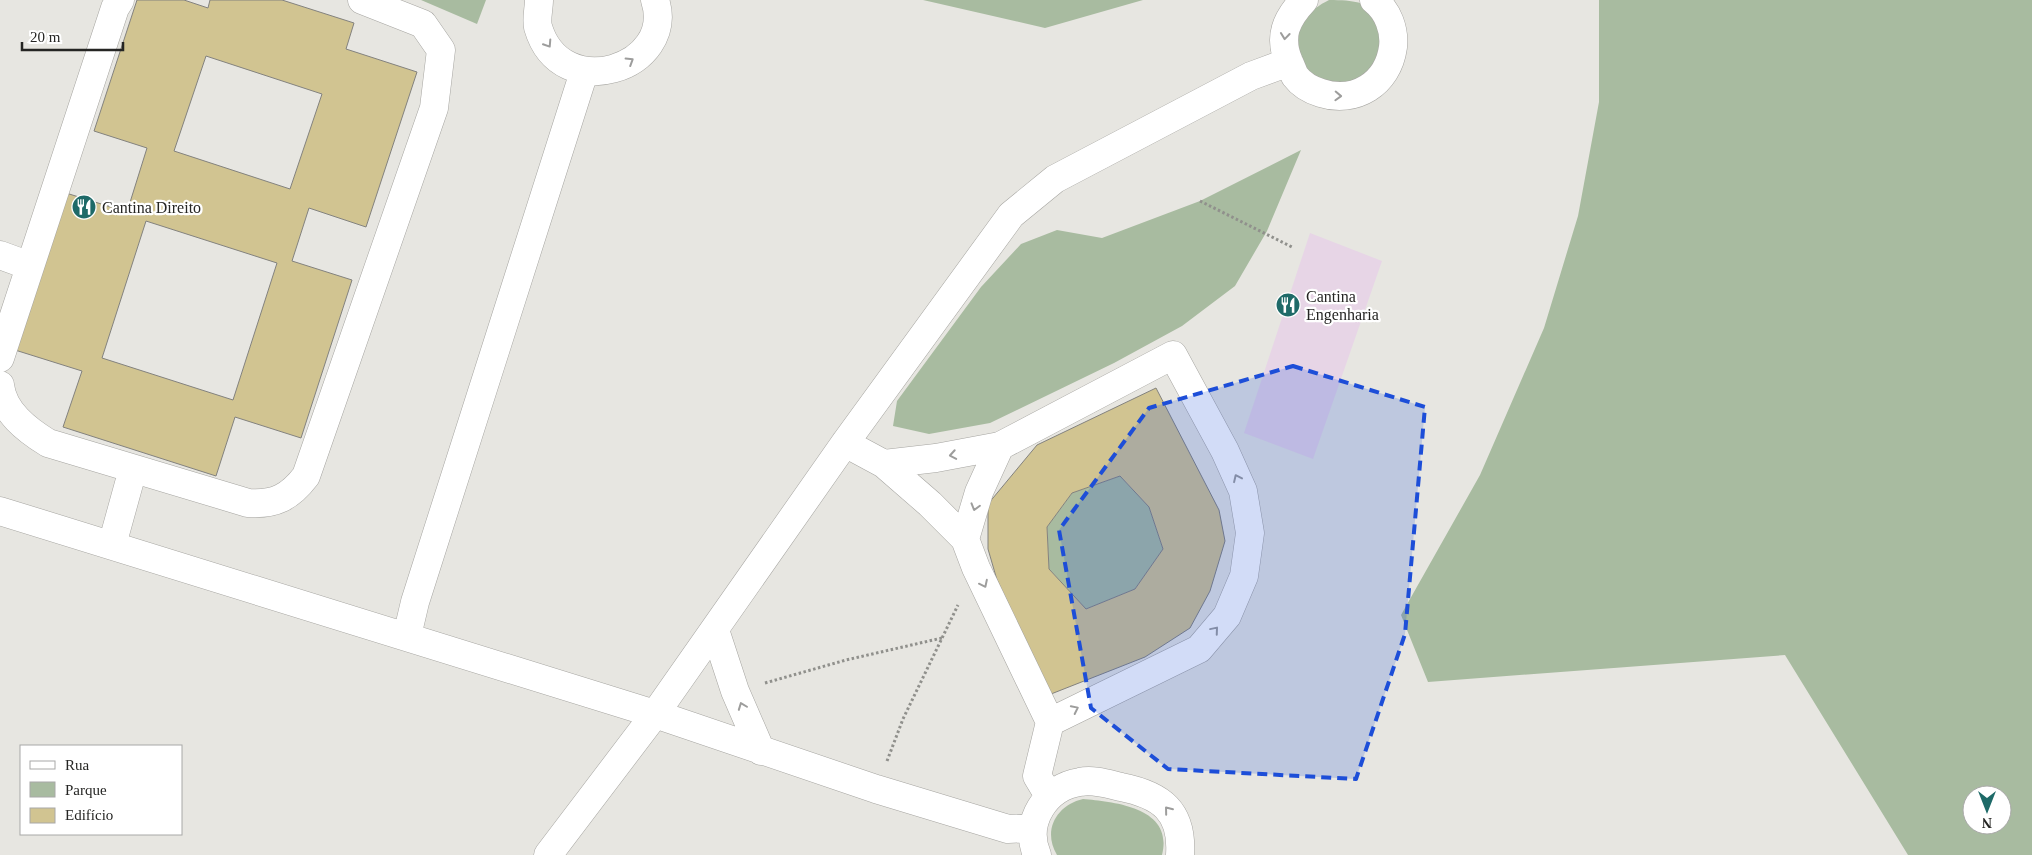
<svg xmlns="http://www.w3.org/2000/svg" width="2032" height="855" font-family="'Times New Roman',serif">
<style>
.education{fill:#e7d5e6}
.green{fill:#a8bba0;fill-rule:evenodd}
.building{fill:#d1c491;stroke:#83827e;fill-rule:evenodd}
.lines{fill:none;stroke-linecap:round;stroke-linejoin:round}
.minor-casing{stroke:#a6a5a1;stroke-width:29}
.path{stroke:#90908c;stroke-width:3;stroke-dasharray:2.5 2.5;stroke-linecap:butt}
.minor{stroke:#fff;stroke-width:28}
.oneway{stroke:#9d9d9c}
.marked{fill:#1d4ed8;fill-opacity:0.2;stroke:#1d4ed8;stroke-width:4;stroke-dasharray:10 6;stroke-linejoin:round}
.labels{text-anchor:middle;stroke-width:4.5;stroke-linejoin:round;paint-order:stroke}
.poi-label{font-size:16px;fill:#252523;stroke:#fff;text-anchor:start}
</style>
<rect width="100%" height="100%" fill="#e7e6e1"/>
<path class="education" d="M1310,233L1382,261L1313,459L1244,433Z"/>
<path class="green" d="M421,0H486L477,24Z
M923,0H1143L1045,28Z
M1329,0C1381,0 1375,12 1386,57L1354,86C1344,85 1328,85 1319,81C1312,78 1307,70 1304,64C1291,34 1301,14 1329,0Z
M1599,0H2032V855H1908L1785,655L1428,682L1401,615L1480,475L1544,328L1578,216L1599,102ZM1972,795H2002V825H1972Z
M1301,150L1267,231L1235,286L1182,326L1114,363L990,423L929,434L893,426L897,401L981,287L1021,244L1057,230L1102,238L1200,201Z
M1120,476L1149,507L1163,549L1135,589L1086,609L1049,569L1047,527L1072,493Z
M1083,799C1116,802 1174,808 1162,855H1057C1042,830 1057,805 1083,799Z"/>
<path class="building" d="M137,0H184L208,8L210,0H282L354,23L346,49L417,72L366,227L309,208L292,261L352,280L301,438L235,417L216,476L63,427L82,371L15,350L66,193L127,212L147,148L94,131ZM206,56L322,94L290,189L174,151ZM146,221L277,263L233,400L102,358Z
M1156,388L1219,510L1225,541L1210,591L1190,628L1145,657L1051,694L997,580L988,549V504L1037,445ZM1120,476L1149,507L1163,549L1135,589L1086,609L1049,569L1047,527L1072,493Z"/>
<g class="lines">
<defs>
<path id="minor" d="M539,0C539,8 536,19 538,27C561,106 677,68 655,0
M1304,0C1286,19 1278,37 1289,62C1291,66 1293,72 1295,76C1301,84 1311,90 1321,93C1355,104 1388,84 1393,47C1395,30 1388,11 1374,0
M0,255L30,266
M0,358L115,8L120,0
M0,385C3,412 27,430 48,443L248,503C275,505 290,497 306,476L434,108L441,50L423,24L362,0
M845,443L884,464L930,504L965,539L976,568L1050,722L1199,649L1227,616L1244,576L1250,533L1243,491L1225,451L1173,355L1000,446L936,458L884,464
M0,511L655,714L876,789L1008,829L1032,828
M965,539L979,492L1000,446
M112,545L133,469
M715,630L735,691L761,751
M407,636L415,602L584,72
M1049,796L1037,776L1050,722
M548,855L655,714L845,443L1011,215L1055,179L1251,76L1289,62
M1037,855C1023,822 1046,787 1080,782C1093,779 1108,784 1121,787C1161,795 1183,811 1180,855"/>
</defs>
<use href="#minor" class="minor-casing"/>
<path class="path" d="M1200,201L1292,247
M765,683L846,660L942,638
M887,761L903,719L958,605"/>
<use href="#minor" class="minor"/>
</g>
<defs><path id="oneway-chevron" d="M-2-3.5L2.5 0L-2 3.5" fill="none" stroke-width="1.6" stroke-linecap="round" stroke-linejoin="round" transform="scale(1.25)"/></defs>
<g class="oneway">
<use href="#oneway-chevron" transform="translate(1285 36) rotate(96)"/>
<use href="#oneway-chevron" transform="translate(548 44) rotate(57)"/>
<use href="#oneway-chevron" transform="translate(630 61) rotate(-32)"/>
<use href="#oneway-chevron" transform="translate(1338 96) rotate(2)"/>
<use href="#oneway-chevron" transform="translate(953 455) rotate(170)"/>
<use href="#oneway-chevron" transform="translate(1237 478) rotate(-115)"/>
<use href="#oneway-chevron" transform="translate(975 507) rotate(106)"/>
<use href="#oneway-chevron" transform="translate(984 584) rotate(64)"/>
<use href="#oneway-chevron" transform="translate(1215 630) rotate(-50)"/>
<use href="#oneway-chevron" transform="translate(742 706) rotate(-111)"/>
<use href="#oneway-chevron" transform="translate(1075 709) rotate(-26)"/>
<use href="#oneway-chevron" transform="translate(1168 810) rotate(-129)"/>
</g>
<path class="marked" d="M1293,366L1425,407L1405,634L1356,779L1168,769L1091,708L1059,530L1149,408Z"/>
<defs>
<symbol id="restaurant-disc" viewBox="-11 -11 22 22"><circle r="9.5" fill="#1e6a68" stroke="#fff"/><path d="M-5-6h1v4h1v-4h1v4h1v-4h1v5L-1.5 .5V6h-2V.5L-5-1ZM5-6V6H3V1.5H1.5Q1.5-4 5-6Z" fill="#fff"/></symbol>
</defs>
<g fill-rule="evenodd">
<use href="#restaurant-disc" x="70" y="193" width="28" height="28"/>
<use href="#restaurant-disc" x="1274" y="291" width="28" height="28"/>
</g>
<g class="labels">
<g class="poi-label">
<text x="102" y="213">Cantina Direito</text>
<text x="1306" y="302">Cantina<tspan x="1306" dy="18">Engenharia</tspan></text>
</g>
</g>
<rect x="20" y="745" width="162" height="90" fill="#ffffff" stroke="#a8a8a7"/>
<rect x="30" y="761" width="25" height="8" fill="#ffffff" stroke="#a8a8a7"/>
<text x="65" y="770" font-size="15" fill="#252523">Rua</text>
<rect x="30" y="782" width="25" height="15" fill="#a8bba0" stroke="#a8a8a7"/>
<text x="65" y="795" font-size="15" fill="#252523">Parque</text>
<rect x="30" y="808" width="25" height="15" fill="#d1c491" stroke="#a8a8a7"/>
<text x="65" y="820" font-size="15" fill="#252523">Edifício</text>
<g transform="translate(1987 810) rotate(180)"><circle r="24" fill="#ffffff" stroke="#a8a8a7"/>
<path d="M0-4L9 19L0 12L-9 19Z" fill="#1e6a68"/>
<text y="-8" font-size="14" font-weight="bold" text-anchor="middle" fill="#252523">N</text>
</g>
<path d="M22 42v8h101v-8" fill="none" stroke="#252523" stroke-width="2.5"/>
<text x="30" y="42" font-size="15" fill="#252523" stroke="#ffffff" stroke-width="4" paint-order="stroke">20 m</text>
</svg>
